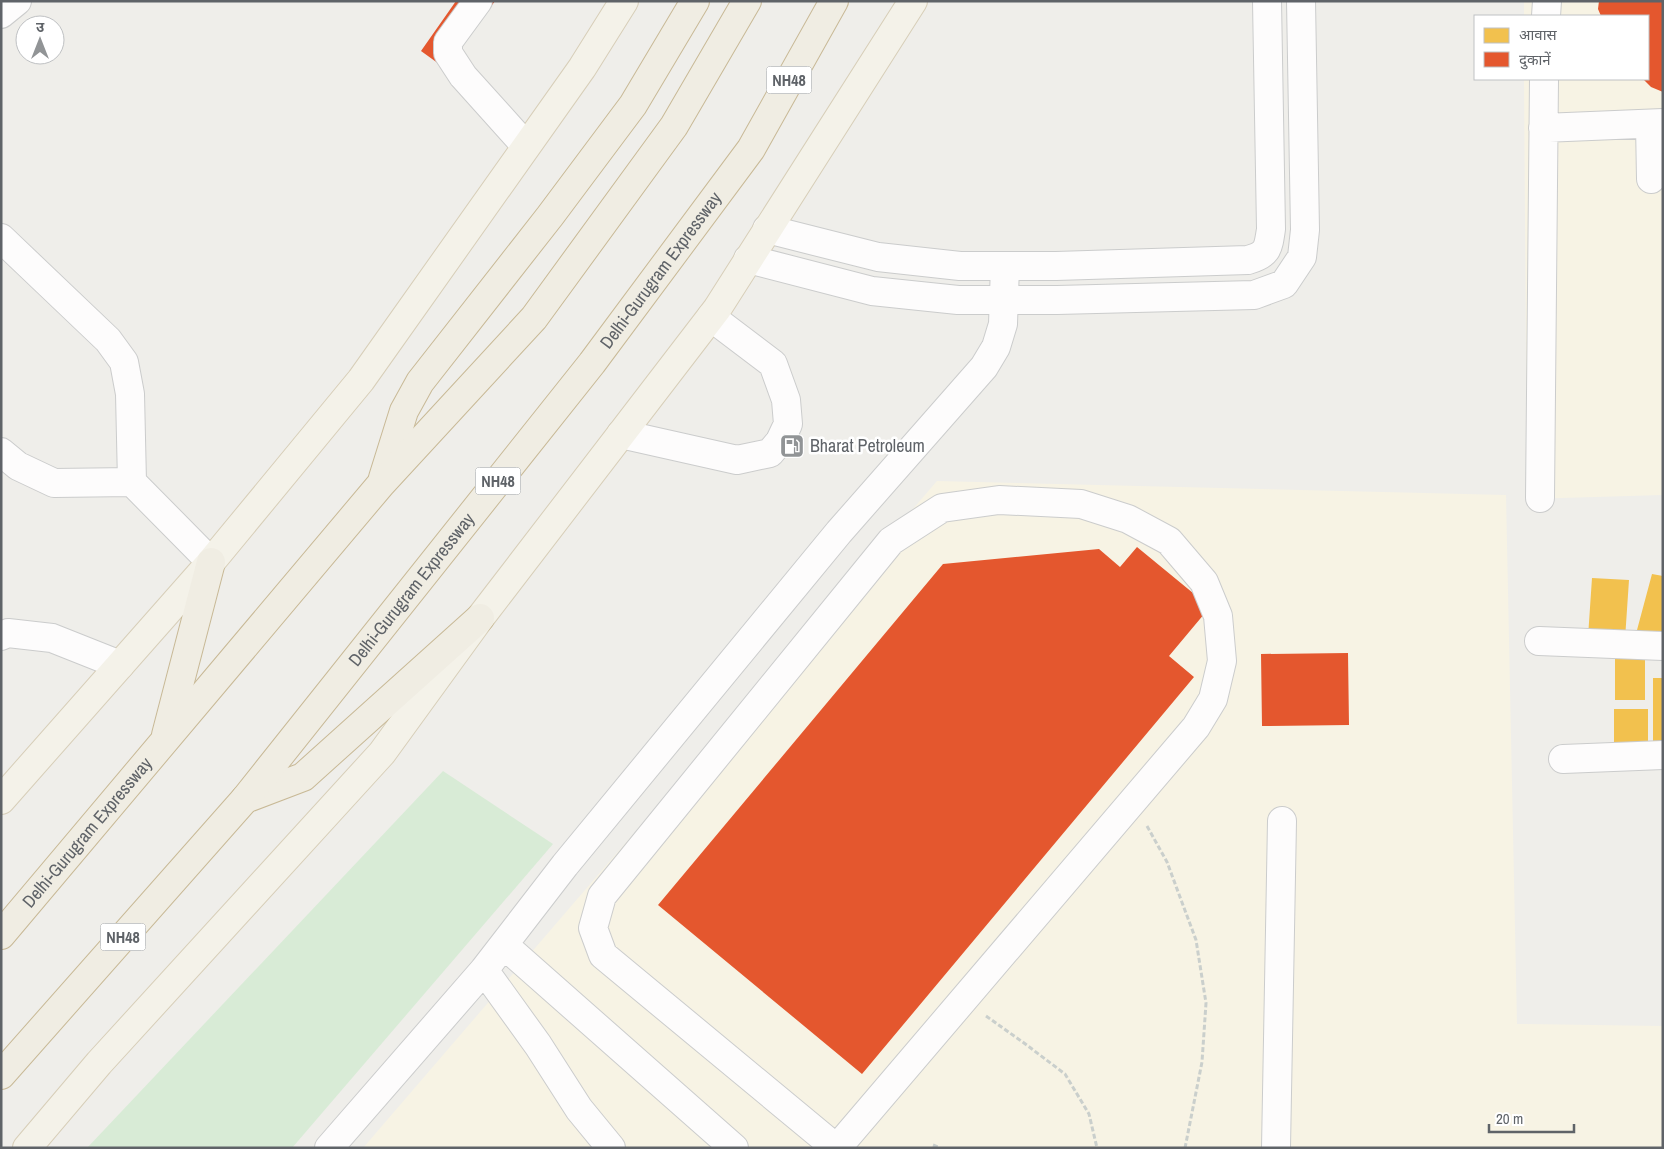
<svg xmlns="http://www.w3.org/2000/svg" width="1664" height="1149" font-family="'Archivo Narrow','Noto Sans Devanagari',sans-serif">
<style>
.commercial{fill:#f7f3e4}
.green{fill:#d8ebd6}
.homes{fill:#f2c14e}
.shops{fill:#e4572e}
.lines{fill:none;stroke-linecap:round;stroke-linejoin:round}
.minor-casing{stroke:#cbcccc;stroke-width:30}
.major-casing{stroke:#d7ceb8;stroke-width:30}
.highway-casing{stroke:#c8b996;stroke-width:30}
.path{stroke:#cacfcc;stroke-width:3;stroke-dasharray:5 2.5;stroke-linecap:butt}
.minor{stroke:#fdfcfc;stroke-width:28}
.major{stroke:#f4f2e9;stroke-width:28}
.highway{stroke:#f0ede3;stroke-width:28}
.labels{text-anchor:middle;stroke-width:5;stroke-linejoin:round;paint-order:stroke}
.shield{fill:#fff;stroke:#8f9295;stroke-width:1}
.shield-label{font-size:16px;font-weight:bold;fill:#5f6368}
.street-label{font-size:18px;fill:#5f6368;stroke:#fff}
.poi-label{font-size:18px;fill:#5f6368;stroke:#fff;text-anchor:start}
</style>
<rect width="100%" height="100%" fill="#efeeea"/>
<path class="commercial" d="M1524,1H1663V495L1527,499L1524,79H1648V16H1524Z
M937,481L1506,495L1517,1024L1663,1026V1148H363Z"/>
<path class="green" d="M443,771L553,844L292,1148H87Z"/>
<path class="homes" d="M1652,574L1663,576V636L1637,630Z
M1592,578L1629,580L1625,639L1588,637Z
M1615,657H1645V700H1615Z
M1653,678H1663V747H1653Z
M1614,709H1648V749H1614Z"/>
<path class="shops" d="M456,1H495L446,69L421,51Z
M1599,1H1663V92L1651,87L1643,79H1648V16H1601L1598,9Z
M1137,547L1210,607L1169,656L1194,677L862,1074L658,905L943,564L1099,549L1120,567Z
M1348,653L1349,725L1262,726L1261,654Z"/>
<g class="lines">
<defs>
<path id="minor" d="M478,1L448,42V53L463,76L526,146
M1,14L17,1
M1546,16L1547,1
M1650,124L1651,179
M1543,128L1663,123
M767,229L878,257L960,266H1056L1248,260C1268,254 1268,249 1271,229L1267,1
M1,238L108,340L124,362L130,394L132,482L211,562
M748,259L872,291L958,300H1057L1254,295L1284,284L1302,257L1305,230L1301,1
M621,434L737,460L770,453L780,441L788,424L786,400L773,364L711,317
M1,452L18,466L54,483L132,482
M1540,498L1544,79
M1,636L8,633L52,638L120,665
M1539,641L1663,646
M1563,759L1663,755
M504,945L734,1148
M484,970L538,1045L579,1109L611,1148
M329,1148L484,970L565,865L839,532L984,367L996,347L1003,324L1005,266
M836,1148L603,955L593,928L602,896L891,541L942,508L999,500L1081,504L1128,519L1169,541L1204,582L1218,616L1222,661L1213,699L1196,727L837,1148
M1276,1148L1282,821"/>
<path id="major" d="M1,800L211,562L361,380L582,68L624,1
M27,1148L99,1063L382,753L480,618L717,309L913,1"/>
<g id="highway">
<path d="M383,478L404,411L420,382L550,216L624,117L633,105L695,1"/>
<path d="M166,735L211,562"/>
<path d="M245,799L303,777L480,618"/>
<path id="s1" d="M1,935L381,484L534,318L674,126L747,1"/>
<path id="s2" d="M1,1075L245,799L592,363L751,149L834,1"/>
</g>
</defs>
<use href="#minor" class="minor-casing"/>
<use href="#major" class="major-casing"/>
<use href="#highway" class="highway-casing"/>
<path class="path" d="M1147,826L1167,862L1196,940L1206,1003L1202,1062L1185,1148
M986,1016L1024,1043L1065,1074L1089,1114L1097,1148
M933,1145L940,1148"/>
<use href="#minor" class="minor"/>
<use href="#major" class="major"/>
<use href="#highway" class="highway"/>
</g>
<defs>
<symbol id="fuel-square" viewBox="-11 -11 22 22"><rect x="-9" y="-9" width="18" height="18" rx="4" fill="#919496" stroke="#fff"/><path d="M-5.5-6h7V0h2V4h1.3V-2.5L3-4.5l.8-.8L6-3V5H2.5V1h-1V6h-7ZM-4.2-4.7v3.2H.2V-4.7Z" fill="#fff"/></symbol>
</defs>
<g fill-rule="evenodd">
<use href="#fuel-square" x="778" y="432" width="28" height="28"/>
</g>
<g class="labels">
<g class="shield">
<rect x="766.5" y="66.5" width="45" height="27" rx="4"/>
<rect x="475.5" y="467.5" width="45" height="27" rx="4"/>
<rect x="100.5" y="923.5" width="45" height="27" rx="4"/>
</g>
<g class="shield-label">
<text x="789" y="86">NH48</text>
<text x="498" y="487">NH48</text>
<text x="123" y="943">NH48</text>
</g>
<g class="street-label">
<text dy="6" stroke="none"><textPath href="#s2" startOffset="1041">Delhi-Gurugram Expressway</textPath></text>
<text dy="6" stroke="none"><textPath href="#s2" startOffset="636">Delhi-Gurugram Expressway</textPath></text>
<text dy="6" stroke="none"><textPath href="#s1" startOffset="134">Delhi-Gurugram Expressway</textPath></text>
</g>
<g class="poi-label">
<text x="810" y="452">Bharat Petroleum</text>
</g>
</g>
<rect width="1664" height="1149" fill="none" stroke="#5f6368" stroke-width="5"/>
<rect x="1474" y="15" width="175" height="65" fill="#ffffff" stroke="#bfc1c3"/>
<rect x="1484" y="28" width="25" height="15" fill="#f2c14e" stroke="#bfc1c3"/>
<text x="1519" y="40" font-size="15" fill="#5f6368">आवास</text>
<rect x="1484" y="52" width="25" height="15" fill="#e4572e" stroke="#bfc1c3"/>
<text x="1519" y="65" font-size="15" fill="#5f6368">दुकानें</text>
<g transform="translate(40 40)"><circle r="24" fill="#ffffff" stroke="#bfc1c3"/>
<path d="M0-4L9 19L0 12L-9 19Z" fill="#919496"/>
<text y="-8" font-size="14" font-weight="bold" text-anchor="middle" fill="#5f6368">उ</text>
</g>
<path d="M1489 1124v8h85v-8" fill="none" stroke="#5f6368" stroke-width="2.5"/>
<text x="1496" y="1124" font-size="15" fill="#5f6368" stroke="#ffffff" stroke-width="4" paint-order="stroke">20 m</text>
</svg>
